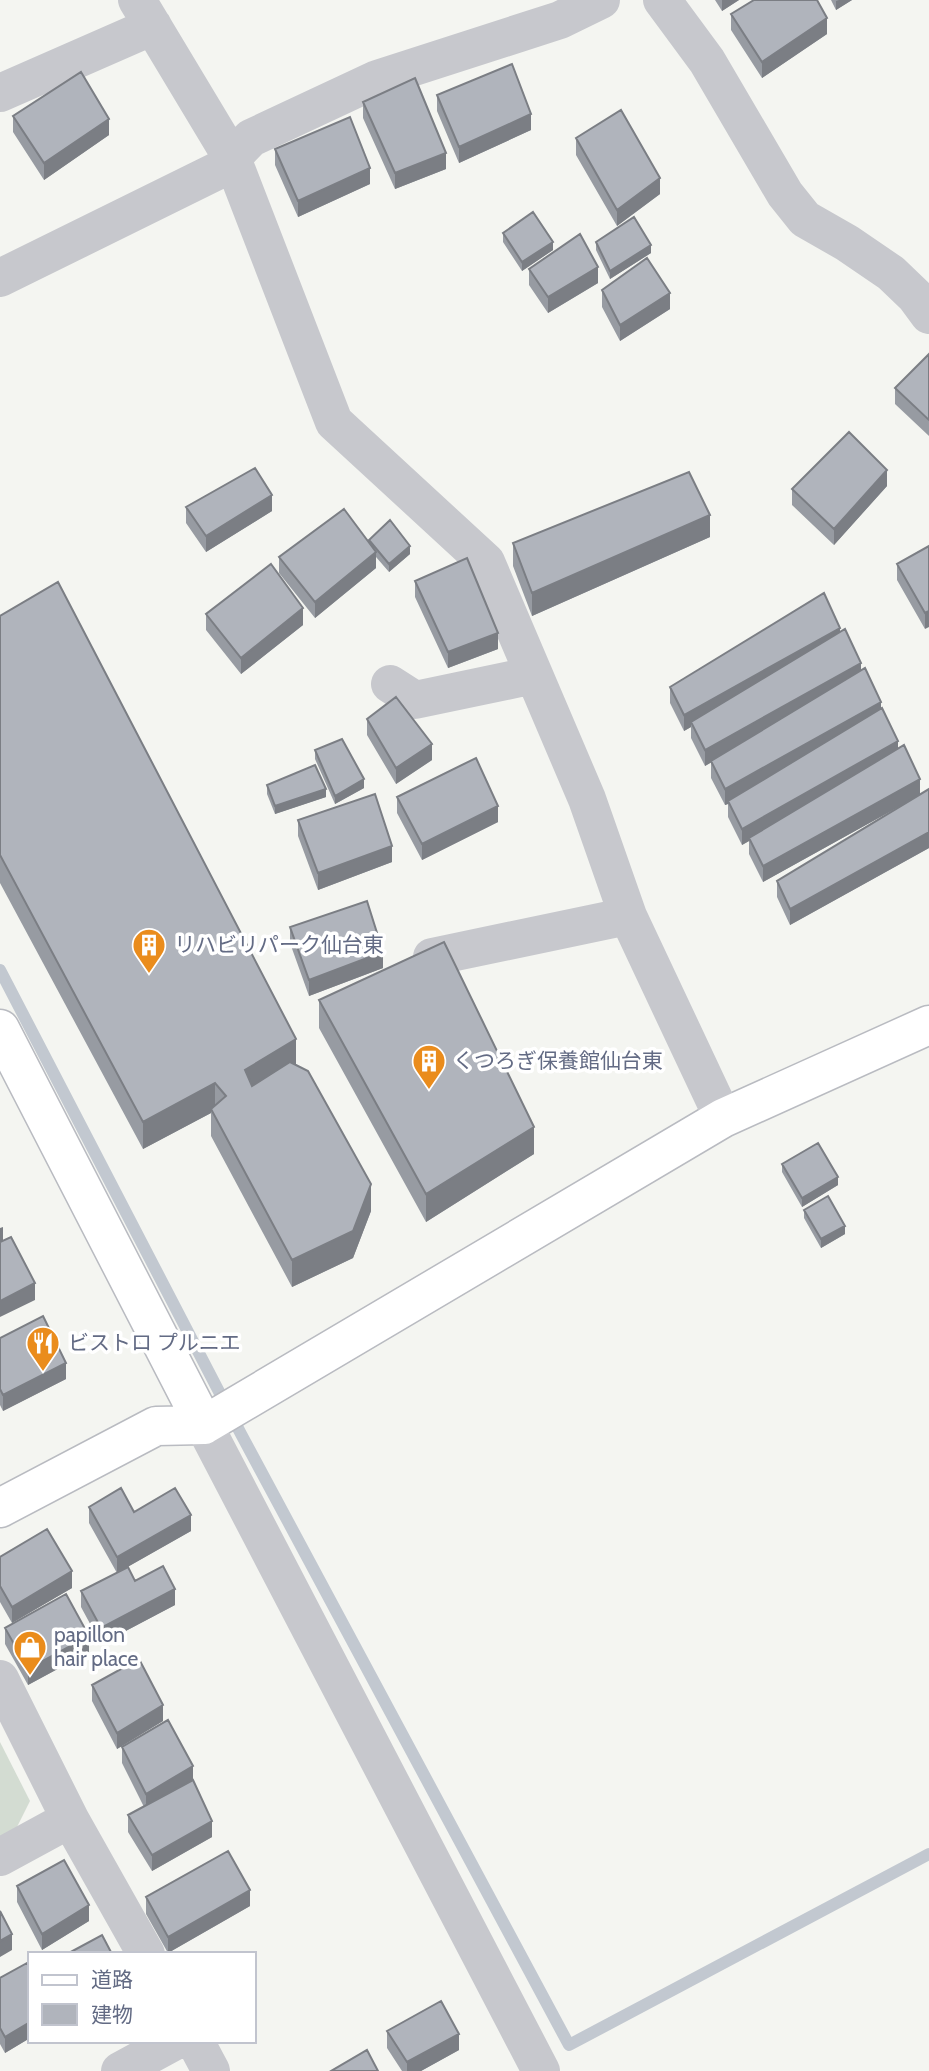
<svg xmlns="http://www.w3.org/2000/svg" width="929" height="2071" font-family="Cabin,'Noto Sans JP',sans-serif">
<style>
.green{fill:#d3dcd2}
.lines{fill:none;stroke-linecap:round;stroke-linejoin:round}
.stream{stroke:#c2c8d0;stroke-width:12}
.secondary-casing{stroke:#b9bbc1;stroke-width:41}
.street{stroke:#c7c8cd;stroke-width:38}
.secondary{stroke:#fff;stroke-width:38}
.wall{fill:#979ba2}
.shaded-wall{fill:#7b7e84}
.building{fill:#b0b4bc;stroke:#7b7e84;stroke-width:2}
.labels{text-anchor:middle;stroke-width:7;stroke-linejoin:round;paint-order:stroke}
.poi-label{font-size:21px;fill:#636b84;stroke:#fff;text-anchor:start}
</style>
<rect width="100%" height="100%" fill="#f4f5f1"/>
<path class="green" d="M0,1742L30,1801L15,1831L0,1839Z"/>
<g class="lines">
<path class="stream" d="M0,970L241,1434L569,2045L929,1854"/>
<defs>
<path id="secondary" d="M0,1029L204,1425
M0,1508L156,1426L204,1425L723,1118L929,1025"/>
</defs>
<use href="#secondary" class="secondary-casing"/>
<path class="street" d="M137,0L232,158L334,422L486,562L587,799L628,916L723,1118
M662,0L707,61L785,194L805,219L847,243L891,273L915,296L929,315
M0,93L153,26
M0,278L221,169L251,138L377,79L560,20L601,0
M390,684L415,700L534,675
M432,957L628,916
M204,1425L541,2071
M0,1679L70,1819
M0,1857L70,1819L146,1954
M195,2041L211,2071
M120,2071L175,2041"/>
<use href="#secondary" class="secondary"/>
</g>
<path class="wall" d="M715,0H739L722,11Z
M831,0H852L836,10Z
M731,14L827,34L762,78L731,30Z
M437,95L531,130L459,163L437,111Z
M363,102L446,169L395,189L363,118Z
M13,116L109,135L44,180L13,132Z
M576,138L660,194L617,226L576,155Z
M275,149L370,184L298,217L275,165Z
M503,233L553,250L522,271L503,242Z
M596,242L651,253L610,279L596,250Z
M529,269L598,283L548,313L529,285Z
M602,290L670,309L620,341L602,307Z
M929,354V436L895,404V388Z
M887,486L834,545L792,505V489Z
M186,507L272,511L206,552L186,523Z
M710,537L532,616L513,566V543Z
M369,540L410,554L389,572L376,557V568L315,618L279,573V557L369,542Z
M929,546L925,629L897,580V564Z
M415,581L498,649L448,668L415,597Z
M206,614L303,625L241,674L206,630Z
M0,616L296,1065L371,1211L353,1258L292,1287L211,1136V1113L143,1149L0,883Z
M840,632L881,708L898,748L920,795L929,789V848L790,925L777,897V881L911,800L763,882L749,854V841L742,845L728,817V804L725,805L711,778V762L705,766L691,738V727L684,731L670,703V687Z
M367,719L432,760L396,784L367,735Z
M315,750L364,788L335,804L315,759Z
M267,785L326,797L275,814L267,794Z
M397,797L498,822L422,860L397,813Z
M298,820L392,862L318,890L298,836Z
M290,927L383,968L309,996L290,943Z
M319,1000L534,1154L426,1222L319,1028Z
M782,1164L838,1185L802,1207L782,1172Z
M804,1210L845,1234L821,1248L804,1218Z
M0,1338L66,1379L3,1411L0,1405Z
M89,1507L134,1512L191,1531L120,1571L175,1605L101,1644L81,1607V1591L117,1573L89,1523Z
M0,1557L72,1588L12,1623L0,1602Z
M5,1628L89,1652L28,1685L5,1644Z
M92,1685L163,1721L117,1749L92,1701Z
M122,1747L193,1781L212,1837L152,1871L128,1832V1815L144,1807L122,1763Z
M17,1886L89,1921L42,1950L17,1902Z
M146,1897L250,1906L168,1953L146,1914Z
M30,1968V2038L5,2053L0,2044V1978Z
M387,2031L459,2050L421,2071H402L387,2048Z"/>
<path class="shaded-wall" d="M722,0H739L722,11Z
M839,0H852L836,10V1Z
M827,18V34L762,78V62Z
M531,114V130L459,163V147Z
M109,119V135L44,180V163Z
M446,153V169L395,189V173Z
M370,168V184L298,217V201Z
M660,178V194L617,226V210Z
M553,242V250L522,271V262Z
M651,245V253L610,279V271Z
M598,267V283L548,313V297Z
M670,293V309L620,341V325Z
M887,470V486L834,545V529Z
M272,495V511L206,552V536Z
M710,515V537L532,616V593Z
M410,546V554L389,572V564Z
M376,552V568L315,618V602Z
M303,608V625L241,674V658Z
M929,611V627L925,629V613Z
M840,628V644L691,722V727L684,731V715Z
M498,633V649L448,668V652Z
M861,663V679L705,766V750Z
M881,702V718L728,801V804L725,805V789Z
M898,741V758L749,838V841L742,845V829Z
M432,744V760L396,784V768Z
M364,779V788L335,804V796Z
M920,779V795L763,882V866Z
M326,789V797L275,814V806Z
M498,806V822L422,860V844Z
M929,832V848L790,925V909Z
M392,846V862L318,890V873Z
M383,952V968L309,996V980Z
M296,1039V1066L245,1098V1070Z
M215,1083V1111L211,1109V1113L143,1149V1122Z
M534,1127V1154L426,1222V1194Z
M838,1177V1185L802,1207V1198Z
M371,1184V1211L353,1258L292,1287V1260Z
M845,1226V1234L821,1248V1239Z
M3,1227V1243L0,1244V1228Z
M35,1283V1300L0,1317V1301Z
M66,1363V1379L3,1411V1395Z
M191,1515V1531L117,1573V1557Z
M72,1571V1588L12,1623V1607Z
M175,1589V1605L101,1644V1628Z
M89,1636V1652L28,1685V1669Z
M163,1705V1721L117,1749V1733Z
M193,1766V1782L146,1810V1794Z
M212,1821V1837L152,1871V1855Z
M250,1890V1906L168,1953V1937Z
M89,1905V1921L42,1950V1934Z
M12,1934V1950L0,1957V1941Z
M30,2022V2038L5,2053V2037Z
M459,2034V2050L421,2071H407V2062Z"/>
<path class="building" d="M754,0H817L827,18L762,62L731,14Z
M512,64L531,114L459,147L437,95Z
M81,72L109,119L44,163L13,116Z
M415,78L446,153L395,173L363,102Z
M621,110L660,178L617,210L576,138Z
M350,117L370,168L298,201L275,149Z
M533,212L553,242L522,262L503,233Z
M634,217L651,245L610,271L596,242Z
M580,234L598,267L548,297L529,269Z
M647,258L670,293L620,325L602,290Z
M929,354V420L895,388Z
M849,432L887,470L834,529L792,489Z
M255,468L272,495L206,536L186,507Z
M689,472L710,515L532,593L513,543Z
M344,509L376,552L315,602L279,557Z
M390,520L410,546L389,564L369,540Z
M929,546V611L925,613L897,564Z
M467,558L498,633L448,652L415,581Z
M271,564L303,608L241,658L206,614Z
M58,582L296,1039L245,1070L252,1086L290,1062L308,1071L371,1184L353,1231L292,1260L211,1109L226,1096L215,1083L143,1122L0,855V616Z
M824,593L840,628L684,715L670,687Z
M845,629L861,663L705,750L691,722Z
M865,668L881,702L725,789L711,761Z
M396,697L432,744L396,768L367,719Z
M882,708L898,741L742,829L728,801Z
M342,739L364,779L335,796L315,750Z
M904,745L920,779L763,866L749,838Z
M476,758L498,806L422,844L397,797Z
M315,765L326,789L275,806L267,785Z
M929,789V832L790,909L777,881Z
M375,794L392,846L318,873L298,820Z
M367,901L383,952L309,980L290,927Z
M444,942L534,1127L426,1194L319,1000Z
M818,1143L838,1177L802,1198L782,1164Z
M828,1196L845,1226L821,1239L804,1210Z
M11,1237L35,1283L0,1301V1242Z
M43,1316L66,1363L3,1395L0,1389V1338Z
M121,1488L134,1512L175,1488L191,1515L117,1557L89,1507Z
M47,1529L72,1571L12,1607L0,1586V1557Z
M163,1566L175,1589L101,1628L81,1591L128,1567L135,1581Z
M66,1594L89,1636L28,1669L5,1628Z
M139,1659L163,1705L117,1733L92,1685Z
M168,1720L193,1766L146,1794L122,1747Z
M193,1780L212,1821L152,1855L128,1815Z
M228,1851L250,1890L168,1937L146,1897Z
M64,1860L89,1905L42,1934L17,1886Z
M0,1911L12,1934L0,1941Z
M102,1935L112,1954H67Z
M27,1963L30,1968V2022L5,2037L0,2028V1978Z
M441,2001L459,2034L407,2062L387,2031Z
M367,2050L378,2071H331Z"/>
<defs>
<symbol id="building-pin" viewBox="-11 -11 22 30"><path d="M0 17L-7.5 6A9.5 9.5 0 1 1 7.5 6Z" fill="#ea8c1c" stroke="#fff"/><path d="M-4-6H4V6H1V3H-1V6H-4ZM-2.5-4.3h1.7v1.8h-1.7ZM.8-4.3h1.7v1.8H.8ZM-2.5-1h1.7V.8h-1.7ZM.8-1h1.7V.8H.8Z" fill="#fff"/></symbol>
<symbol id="restaurant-pin" viewBox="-11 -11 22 30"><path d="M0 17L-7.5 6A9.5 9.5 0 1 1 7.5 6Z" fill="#ea8c1c" stroke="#fff"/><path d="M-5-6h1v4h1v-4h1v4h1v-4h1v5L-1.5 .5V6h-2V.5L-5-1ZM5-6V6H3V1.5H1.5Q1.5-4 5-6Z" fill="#fff"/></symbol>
<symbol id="shop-pin" viewBox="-11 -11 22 30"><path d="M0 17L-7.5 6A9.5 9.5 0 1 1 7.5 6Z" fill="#ea8c1c" stroke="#fff"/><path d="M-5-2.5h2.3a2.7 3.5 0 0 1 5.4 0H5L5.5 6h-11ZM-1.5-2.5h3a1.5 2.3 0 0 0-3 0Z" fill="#fff"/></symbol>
</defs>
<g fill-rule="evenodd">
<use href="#building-pin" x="130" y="926" width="38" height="52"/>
<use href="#building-pin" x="410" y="1042" width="38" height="52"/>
<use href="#restaurant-pin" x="24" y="1324" width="38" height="52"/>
<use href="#shop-pin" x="11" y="1628" width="38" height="52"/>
</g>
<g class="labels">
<g class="poi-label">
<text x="174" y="952">リハビリパーク仙台東</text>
<text x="453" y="1068">くつろぎ保養館仙台東</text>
<text x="68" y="1350">ビストロ プルニエ</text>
<text x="54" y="1642">papillon<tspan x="54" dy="24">hair place</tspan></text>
</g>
</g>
<rect x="28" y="1952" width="228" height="91" fill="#ffffff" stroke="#c1c4ce" stroke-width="2"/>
<rect x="42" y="1975" width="35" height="10" fill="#ffffff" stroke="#c1c4ce" stroke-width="2"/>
<text x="91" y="1987" font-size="21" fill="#636b84">道路</text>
<rect x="42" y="2004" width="35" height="21" fill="#b0b4bc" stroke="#c1c4ce" stroke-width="2"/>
<text x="91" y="2022" font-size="21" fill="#636b84">建物</text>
</svg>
